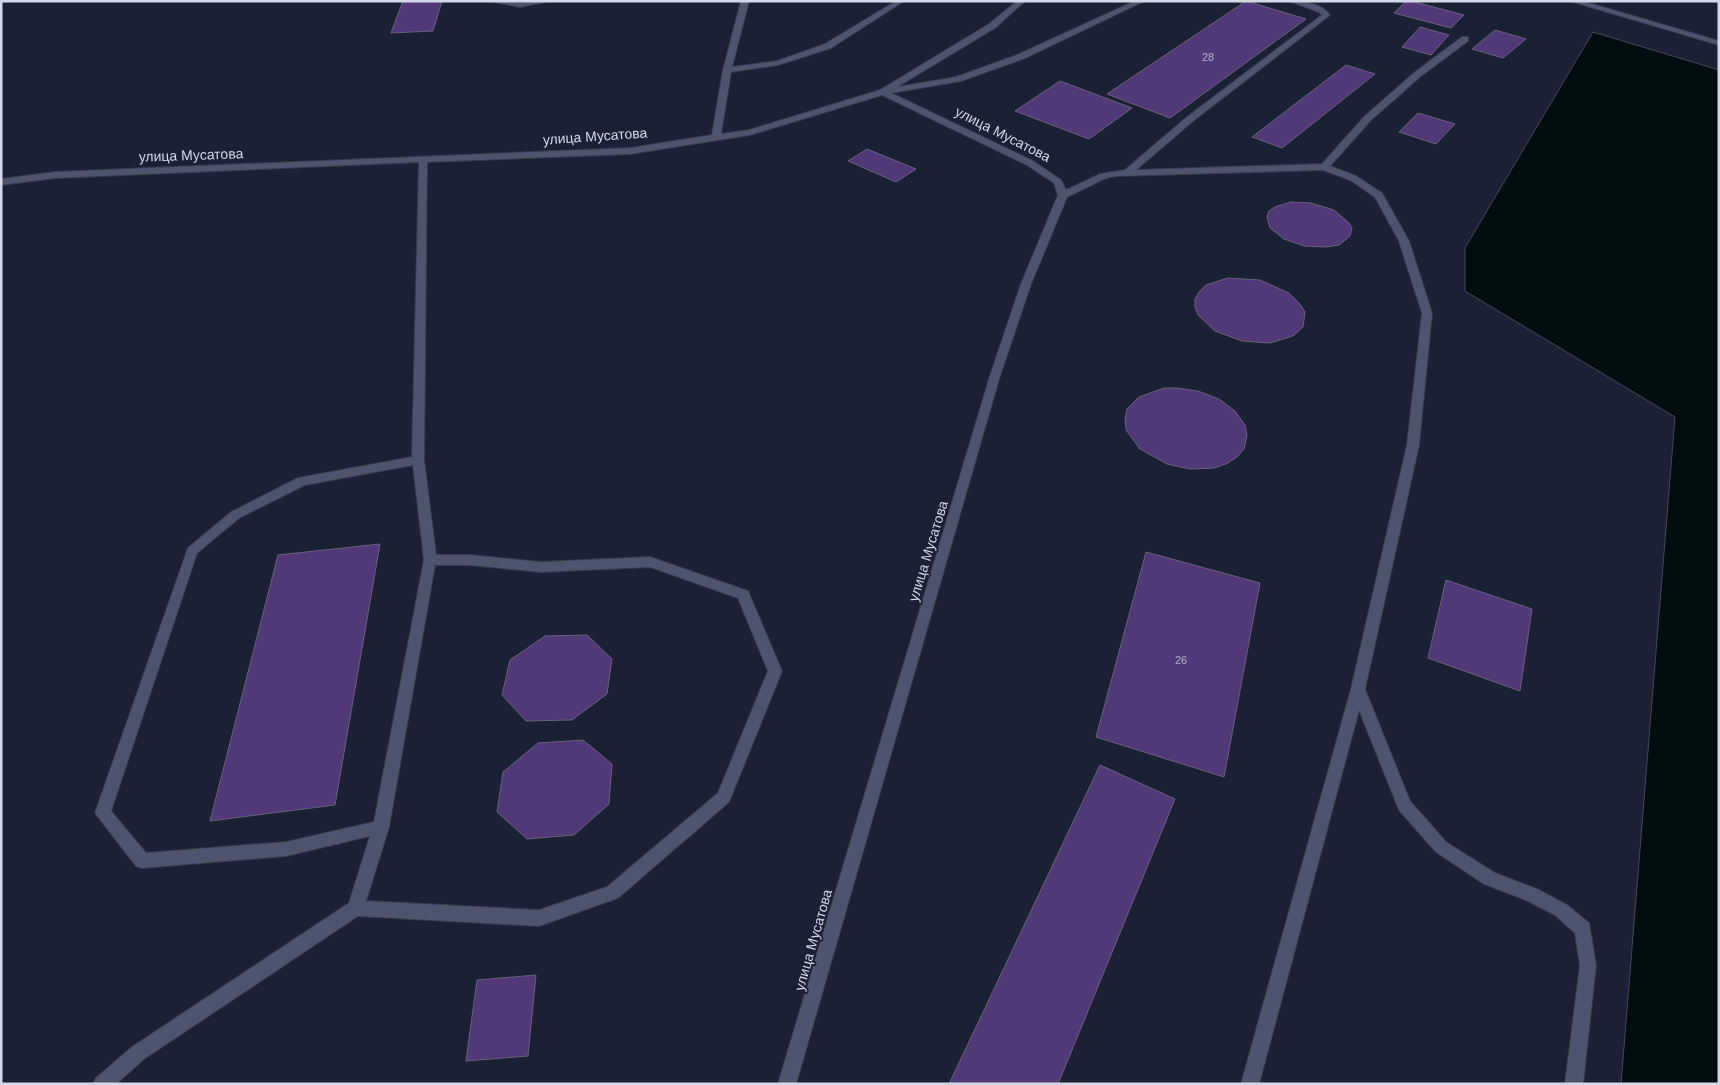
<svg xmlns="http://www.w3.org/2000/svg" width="1720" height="1085" font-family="Arial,sans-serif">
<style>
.water{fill:#020d0f;stroke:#414a50}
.building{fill:#513877;stroke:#69617a}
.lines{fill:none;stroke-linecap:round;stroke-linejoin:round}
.lane-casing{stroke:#363c4d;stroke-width:2}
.lane{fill:#4c556d;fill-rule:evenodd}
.labels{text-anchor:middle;stroke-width:4;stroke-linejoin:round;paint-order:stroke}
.number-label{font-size:11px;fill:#b2b1cb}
.street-label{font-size:14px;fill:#d3d9e7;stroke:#1a2135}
</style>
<rect width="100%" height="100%" fill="#1a2135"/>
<path class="water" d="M1593,32L1719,70V1084H1621L1675,417L1465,291V248Z"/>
<path class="building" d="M403,1H442L433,31L391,33Z
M1246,1L1306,19L1170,118L1107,94Z
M1406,1H1411L1464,15L1451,28L1394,13Z
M1420,27L1449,35L1431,55L1402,47Z
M1495,30L1526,39L1503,58L1472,49Z
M1346,65L1375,74L1282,148L1252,137Z
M1060,81L1132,108L1089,139L1015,111Z
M1418,113L1455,124L1436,144L1399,132Z
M867,149L916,169L896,182L848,161Z
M1291,202L1311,203L1334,210L1349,223L1352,228L1350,236L1339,245L1326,247L1304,246L1284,239L1270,228L1267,217L1269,211L1275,207Z
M1228,278L1260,280L1289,293L1300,304L1305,312L1303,327L1293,336L1270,343L1242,341L1215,331L1198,315L1195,307V299L1199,292L1206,285Z
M1164,388H1177L1198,391L1219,399L1235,411L1245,425L1247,435L1244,449L1237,457L1226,464L1214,468L1190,469L1167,464L1140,449L1126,430L1125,419L1127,409L1139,397Z
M380,544L335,805L210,821L278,555Z
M1146,552L1260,583L1224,777L1096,737Z
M1446,580L1532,609L1520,691L1428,658Z
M587,635L612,659L607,694L572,720L526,721L502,695L510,660L545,636Z
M583,740L612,764L609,804L574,835L527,839L497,812L503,772L538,743Z
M1100,765L1175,799L1058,1084H949Z
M536,975L528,1056L466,1061L477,980Z"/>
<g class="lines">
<defs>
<path id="lane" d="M489,1L520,3L550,1L520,7Z
M741,1H749L732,67L777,61L825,44L896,1H904L831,48L778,65L731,72L721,134L749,130L880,90L989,24L1017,1H1025L995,28L897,87L956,77L1017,55L1135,1H1144L1023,59L961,81L891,93L1033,161L1061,180L1066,190L1100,174L1125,170L1187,117L1322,15L1319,12L1289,1C1303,1 1321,3 1330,15L1193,121L1136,170L1322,164L1365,116L1415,72L1462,37H1468V41L1421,76L1371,120L1330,166L1356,176L1382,193L1409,241L1432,313L1419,445L1365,689L1410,801L1446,842L1495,873L1537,889L1567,905L1589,923L1596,965L1583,1084H1565L1580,965L1575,933L1555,915L1526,900L1484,884L1436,852L1399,810L1359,710L1259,1084H1241L1351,689L1407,445L1422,313L1399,241L1375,197L1350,180L1323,170L1117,176L1106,178L1067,197L1031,284L999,379L796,1084H778L989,379L1021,284L1058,195L1054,183L1027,165L882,95L750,135L630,154L427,162L424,460L436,555H470L541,562L650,557L748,591L782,671L729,802L618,898L539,926L358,916L144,1059L116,1084H93L96,1078L132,1047L349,903L370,836L286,856L142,868L136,866L95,813L188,548L231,512L298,478L412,457L419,162L55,178L1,185V179L55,172L630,148L712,135L723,70ZM413,465L424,560L374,822L286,842L146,853L111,811L197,553L239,518L305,485ZM435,565H470L541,572L650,567L738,598L768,671L718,793L607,887L539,910L366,901L389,827Z
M1570,1H1582L1719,41V45Z"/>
</defs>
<use href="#lane" class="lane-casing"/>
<use href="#lane" class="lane"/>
</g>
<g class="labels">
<g class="number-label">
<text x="1208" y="61">28</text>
<text x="1181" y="664">26</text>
</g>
<g class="street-label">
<text transform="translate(1003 134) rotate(27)" y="5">улица Мусатова</text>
<text transform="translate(595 136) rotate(-4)" y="5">улица Мусатова</text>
<text transform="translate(191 155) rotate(-2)" y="5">улица Мусатова</text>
<text transform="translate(928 551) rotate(-73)" y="5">улица Мусатова</text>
<text transform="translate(813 940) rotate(-74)" y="5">улица Мусатова</text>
</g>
</g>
<rect width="1720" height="1085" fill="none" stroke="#d3d9e7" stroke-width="5"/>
</svg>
